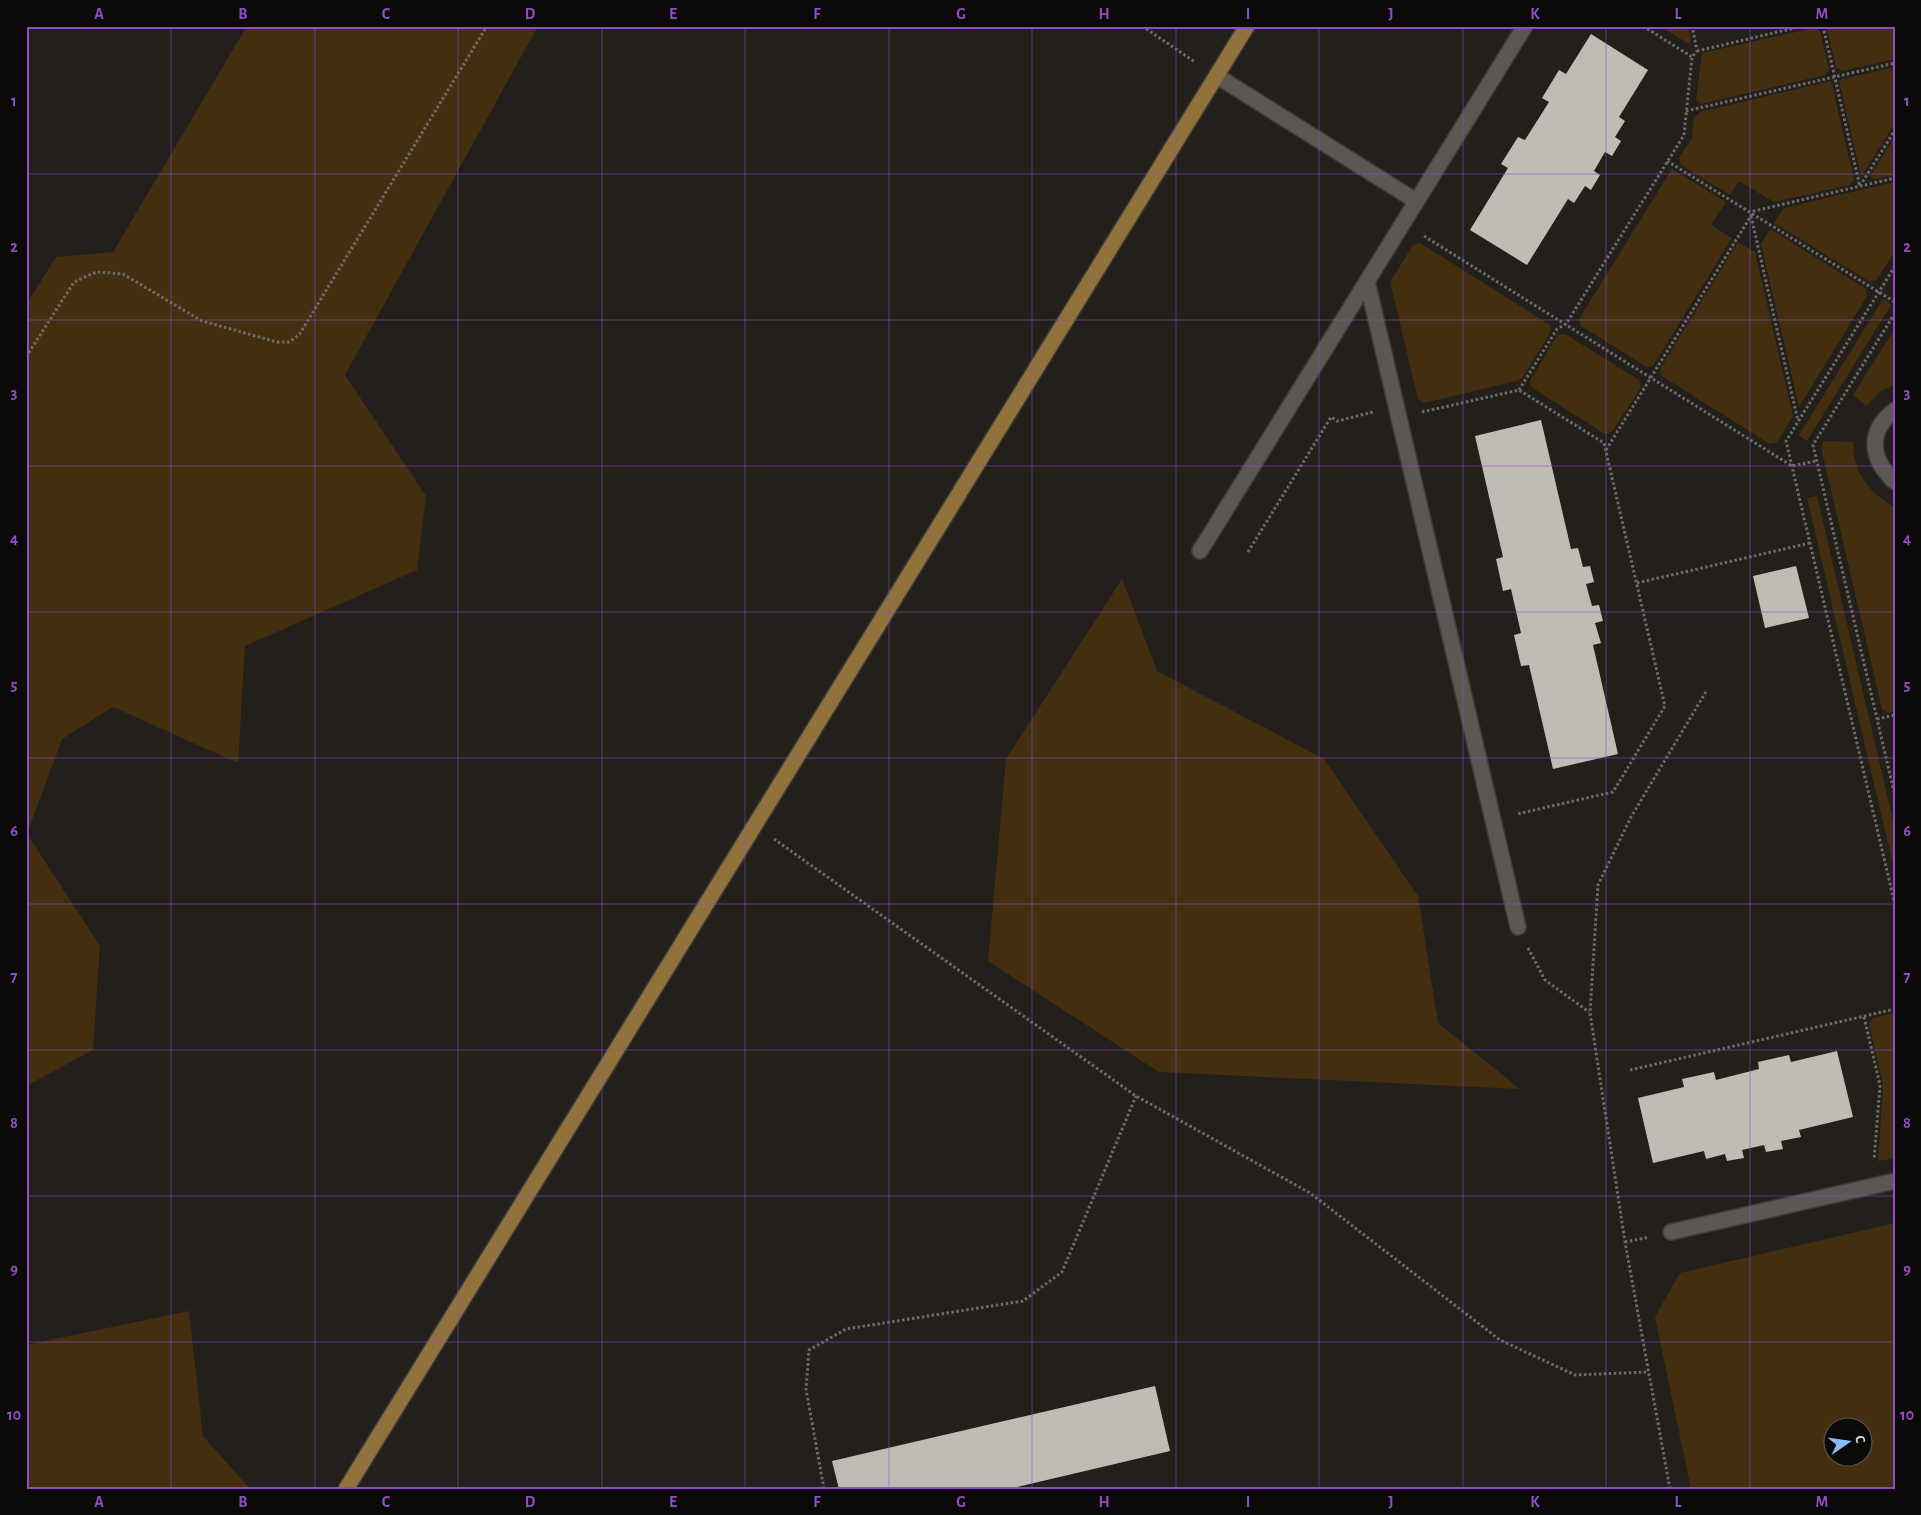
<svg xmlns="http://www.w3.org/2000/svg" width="1921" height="1515" font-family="'Alegreya Sans',sans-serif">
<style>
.green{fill:#432f0f;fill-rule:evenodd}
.building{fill:#bfbcb6}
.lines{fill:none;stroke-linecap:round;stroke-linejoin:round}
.lane-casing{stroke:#3e3c39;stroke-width:18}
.primary-casing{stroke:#3e3c39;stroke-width:18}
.path{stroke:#6e6b68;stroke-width:3;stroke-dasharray:2.5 2.5;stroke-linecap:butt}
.lane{stroke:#5b5853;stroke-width:15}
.primary{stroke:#91723d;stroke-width:15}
.grid{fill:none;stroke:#8e4fc4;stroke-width:1;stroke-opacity:0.55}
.neatline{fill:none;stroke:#8e4fc4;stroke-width:2}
.grid-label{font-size:16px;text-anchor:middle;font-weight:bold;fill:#8e4fc4}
</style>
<rect width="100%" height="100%" fill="#23201c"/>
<path class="green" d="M247,26H538L345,375L426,496L417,570L245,646L238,763L113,707L62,739L27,834L100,946L93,1050L26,1086V305L56,257L113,252Z
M1660,26H1688L1691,42L1689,44Z
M1829,26H1895V59L1842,71L1836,67L1827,30Z
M1814,28L1820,31L1829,69L1825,75L1701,104L1696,100L1702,53Z
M1895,67V123L1861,177L1839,80Z
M1831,81L1854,179L1850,185L1774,202L1739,181L1730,195L1681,165L1679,158L1692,138L1694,118L1700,112Z
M1895,136V175L1875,179L1870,176Z
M1672,169L1726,202L1711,225L1732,238L1653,366L1647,367L1581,326L1579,319Z
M1895,182V251L1876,281L1870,282L1774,223L1784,208Z
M1770,229L1866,289L1867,296L1799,407L1761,244Z
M1738,242L1755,252L1793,416L1777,442L1770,444L1662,376L1660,369Z
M1420,243L1550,325L1551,331L1523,377L1516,381L1424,403L1418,399L1390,282L1413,245Z
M1883,299L1891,305L1807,441L1799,435Z
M1895,328V385L1881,391L1866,406L1853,395Z
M1565,334L1639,380L1641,387L1612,432L1605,434L1531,387L1530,381L1557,335Z
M1824,441L1853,442C1853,473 1869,492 1895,508V711L1888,713L1882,709L1821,447Z
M1817,496L1895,829V873L1807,498Z
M1122,579L1157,671L1324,759L1418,896L1438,1023L1520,1089L1159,1072L988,961L1006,759Z
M1895,1013V1158L1878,1161L1883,1085L1869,1024L1873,1018Z
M1895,1223V1489H1691L1655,1317L1680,1273ZM1834,1428H1864V1458H1834Z
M189,1311L203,1436L250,1489H26V1345Z"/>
<path class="building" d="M1591,34L1648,70L1619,117L1625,121L1615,137L1621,141L1612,156L1605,152L1594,171L1600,175L1591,190L1585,186L1574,203L1568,199L1527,265L1470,230L1508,168L1501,164L1518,137L1525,140L1549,102L1542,98L1559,70L1566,74Z
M1541,420L1571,549L1578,548L1583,567L1590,566L1594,582L1586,584L1592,606L1599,605L1603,621L1595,623L1601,643L1593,645L1618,754L1553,769L1529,665L1521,666L1514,635L1521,633L1511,589L1503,591L1496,559L1503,557L1475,436Z
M1796,566L1809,618L1765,628L1753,576Z
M1837,1051L1853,1117L1799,1130L1801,1137L1781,1141L1783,1149L1766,1152L1764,1145L1742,1150L1744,1158L1727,1161L1725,1154L1706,1159L1704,1151L1653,1163L1638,1098L1684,1087L1682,1079L1714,1072L1716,1080L1759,1069L1758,1062L1789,1055L1791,1062Z
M1155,1386L1170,1451L1009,1489H839L832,1461Z"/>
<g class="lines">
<defs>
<path id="lane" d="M1217,76L1416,201
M1367,281L1518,927
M1895,410C1867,431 1870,459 1895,482
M1200,551L1525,26
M1671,1232L1895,1181"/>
<path id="primary" d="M346,1489L1247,26"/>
</defs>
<use href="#lane" class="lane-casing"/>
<use href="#primary" class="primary-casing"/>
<path class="path" d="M1142,26L1195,62
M1643,26L1692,57
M1823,26L1860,187
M1697,51L1803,26
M1686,111L1895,63
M1667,161L1895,302
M1860,186L1895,130
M1751,216L1798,421
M1424,236L1792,466L1816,461
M1895,266L1786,441L1895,905
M1895,313L1813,445L1895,796
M26,357L74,282L96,272L123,274L202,321L277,342H289L299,335L487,26
M1519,390L1557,329L1566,324L1684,135L1692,57L1697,51L1692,26
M1422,412L1519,390L1604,443L1665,706L1613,792L1517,814
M1606,450L1754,211L1895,178
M1248,552L1331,417L1337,421L1373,412
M1637,583L1810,543
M1877,719L1895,715
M774,839L1136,1096L1310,1193L1500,1340L1575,1375L1648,1372
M1528,948L1545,980L1589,1012
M1864,1017L1880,1085L1874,1160
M1630,1070L1895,1009
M1625,1242L1649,1237
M824,1489L806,1389L809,1350L846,1329L1023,1301L1062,1272L1136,1096
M1670,1489L1625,1242L1590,1013L1598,885L1631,817L1707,690"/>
<use href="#lane" class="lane"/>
<use href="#primary" class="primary"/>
</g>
<path class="grid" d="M171,26V1489M315,26V1489M458,26V1489M602,26V1489M745,26V1489M889,26V1489M1032,26V1489M1176,26V1489M1319,26V1489M1463,26V1489M1606,26V1489M1750,26V1489M26,174H1895M26,320H1895M26,466H1895M26,612H1895M26,758H1895M26,904H1895M26,1050H1895M26,1196H1895M26,1342H1895"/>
<rect width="1921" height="1515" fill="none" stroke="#0b0a09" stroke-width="55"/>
<g transform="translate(1848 1442) rotate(77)"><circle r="24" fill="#0b0a09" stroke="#5e5d5b"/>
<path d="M0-4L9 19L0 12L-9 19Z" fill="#87bbfc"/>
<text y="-8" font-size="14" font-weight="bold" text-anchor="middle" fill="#dbd9d6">С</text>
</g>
<rect x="28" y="28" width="1866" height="1460" class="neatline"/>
<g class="grid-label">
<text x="99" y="19">A</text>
<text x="243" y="19">B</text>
<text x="386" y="19">C</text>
<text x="530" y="19">D</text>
<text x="673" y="19">E</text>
<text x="817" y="19">F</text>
<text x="961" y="19">G</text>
<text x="1104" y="19">H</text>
<text x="1248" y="19">I</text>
<text x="1391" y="19">J</text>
<text x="1535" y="19">K</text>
<text x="1678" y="19">L</text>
<text x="1822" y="19">M</text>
<text x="14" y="106">1</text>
<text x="1907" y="106">1</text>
<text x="14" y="252">2</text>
<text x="1907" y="252">2</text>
<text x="14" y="398">3</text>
<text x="1907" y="398">3</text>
<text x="14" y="544">4</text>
<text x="1907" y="544">4</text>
<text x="14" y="690">5</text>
<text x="1907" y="690">5</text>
<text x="14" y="836">6</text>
<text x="1907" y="836">6</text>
<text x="14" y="982">7</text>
<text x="1907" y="982">7</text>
<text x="14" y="1128">8</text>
<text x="1907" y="1128">8</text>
<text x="14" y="1274">9</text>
<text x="1907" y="1274">9</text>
<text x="14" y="1420">10</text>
<text x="1907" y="1420">10</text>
<text x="99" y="1507">A</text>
<text x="243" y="1507">B</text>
<text x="386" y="1507">C</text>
<text x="530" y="1507">D</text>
<text x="673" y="1507">E</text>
<text x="817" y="1507">F</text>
<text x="961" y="1507">G</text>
<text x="1104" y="1507">H</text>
<text x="1248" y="1507">I</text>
<text x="1391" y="1507">J</text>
<text x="1535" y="1507">K</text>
<text x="1678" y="1507">L</text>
<text x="1822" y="1507">M</text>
</g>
</svg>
